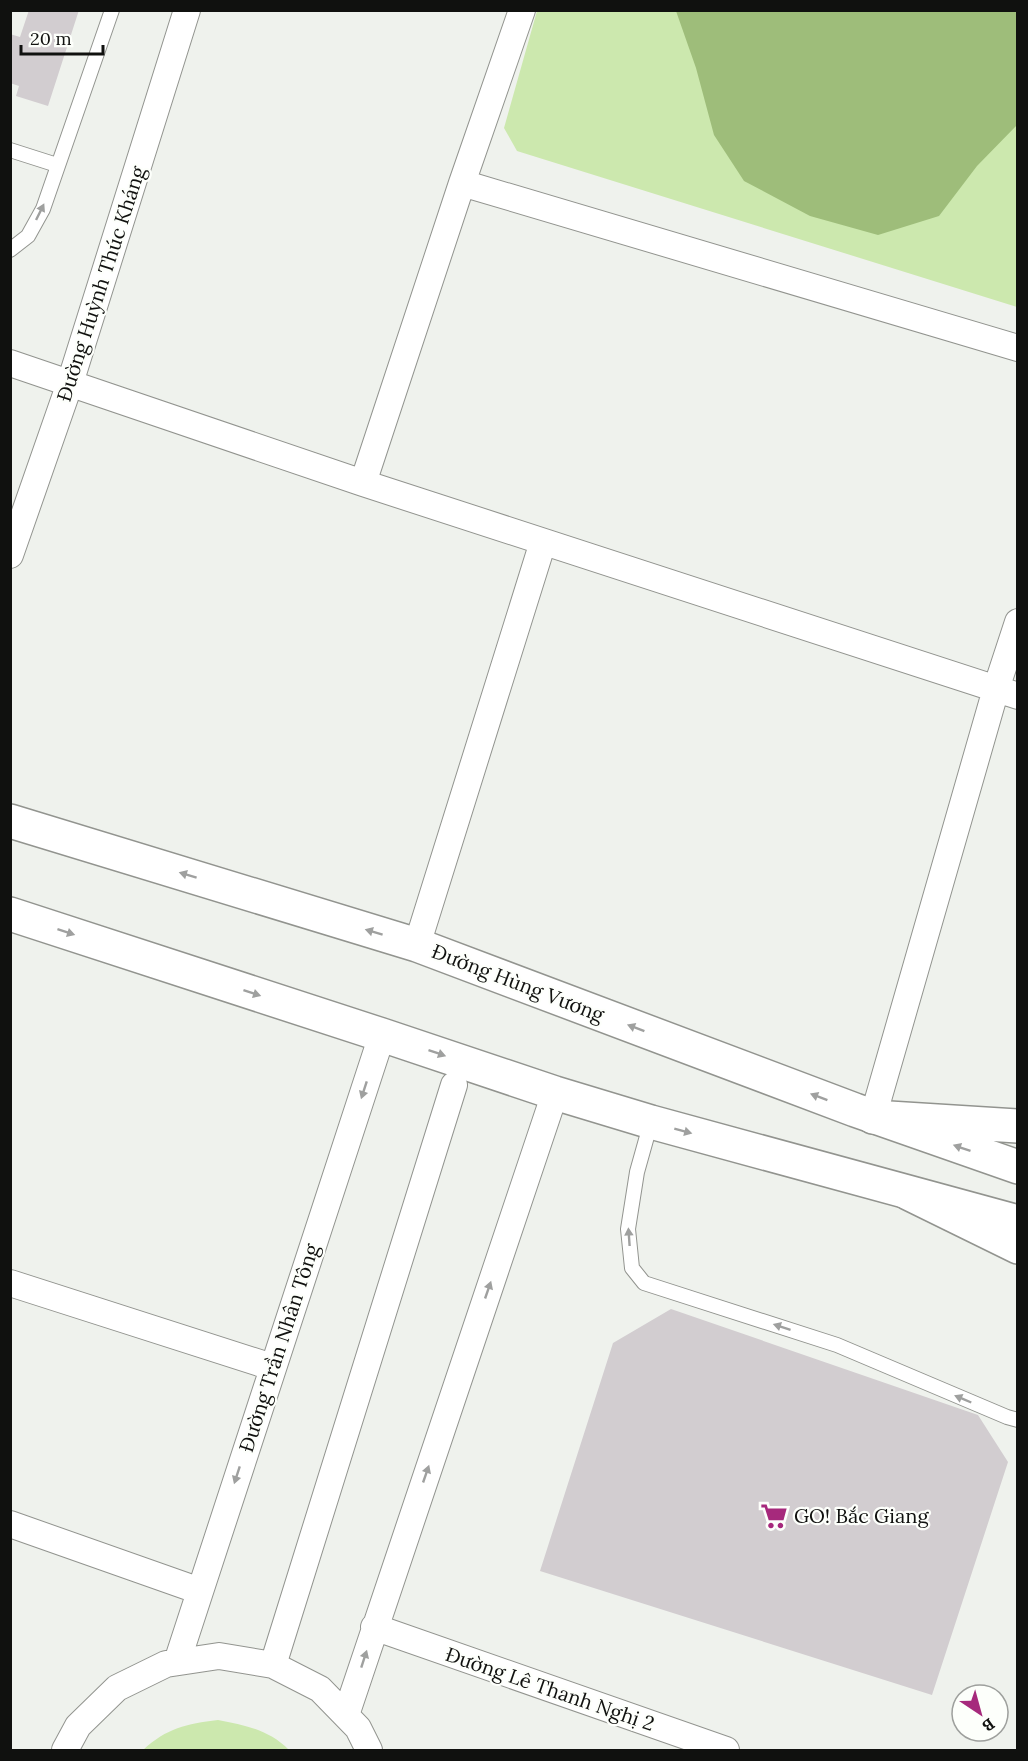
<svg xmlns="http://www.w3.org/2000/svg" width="1028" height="1761" font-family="Lora,serif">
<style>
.green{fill:#cce8ae}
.water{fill:#9ebd7a}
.building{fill:#d2cdd0}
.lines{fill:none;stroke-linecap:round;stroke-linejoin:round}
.lane-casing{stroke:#92948f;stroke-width:16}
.street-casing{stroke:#92948f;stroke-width:28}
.secondary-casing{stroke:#92948f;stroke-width:36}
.highway-casing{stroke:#92948f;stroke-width:36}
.lane{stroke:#fff;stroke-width:14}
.street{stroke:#fff;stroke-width:26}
.secondary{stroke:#fff;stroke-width:33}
.highway{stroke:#fff;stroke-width:33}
.oneway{fill:#9fa09f}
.labels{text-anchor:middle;stroke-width:4.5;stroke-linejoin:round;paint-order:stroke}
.street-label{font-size:20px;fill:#10110f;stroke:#fdfffb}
.poi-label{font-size:20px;fill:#10110f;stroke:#fdfffb;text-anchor:start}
</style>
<rect width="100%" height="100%" fill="#eff2ed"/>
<path class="green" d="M537,11H1017V307L517,151L504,128Z
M218,1720C245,1725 269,1730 289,1750H143C167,1728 186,1724 218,1720Z"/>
<path class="water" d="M676,11H1017V125L977,166L939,216L878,235L810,216L744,181L714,135L696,68Z"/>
<path class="building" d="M29,10H79L48,106L16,96L19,86L10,83V34L20,37Z
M671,1309L978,1415L1008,1462L932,1695L540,1571L613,1343Z"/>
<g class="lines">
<defs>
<path id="lane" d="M10,150L57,165
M10,250L28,236L43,209L112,10
M651,1122L637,1172L628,1229L632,1268L644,1283L837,1345L1007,1417L1018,1420"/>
<path id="street" d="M462,183L1018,348
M10,363L363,483L1018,696
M363,483L462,183L522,10
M10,555L70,383L187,10
M417,945L543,542
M873,1117L996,689L1018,622
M10,1283L272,1367
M10,1524L200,1591
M374,1627L726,1750
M177,1662L382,1035
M273,1665L454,1085
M346,1715L555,1093
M65,1750L78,1726L117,1688L166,1664L219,1656L273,1665L320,1689L358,1728L369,1750"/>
<path id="secondary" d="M10,821L417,945L855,1110L1018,1167
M10,914L382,1035L555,1093L651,1122L1018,1222"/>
<path id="highway" d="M873,1117L1018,1126
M908,1193L1018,1247"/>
</defs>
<use href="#lane" class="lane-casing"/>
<use href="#street" class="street-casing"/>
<use href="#secondary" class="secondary-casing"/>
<use href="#highway" class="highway-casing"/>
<use href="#lane" class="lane"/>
<use href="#street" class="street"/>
<use href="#secondary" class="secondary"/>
<use href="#highway" class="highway"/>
</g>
<defs><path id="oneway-solid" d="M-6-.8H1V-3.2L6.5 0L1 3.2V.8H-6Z" transform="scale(1.5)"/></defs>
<g class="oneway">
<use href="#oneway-solid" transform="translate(40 212) rotate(-64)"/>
<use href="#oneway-solid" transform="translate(188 875) rotate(-163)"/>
<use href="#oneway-solid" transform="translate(66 932) rotate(18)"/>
<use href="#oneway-solid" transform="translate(374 932) rotate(-163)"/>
<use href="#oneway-solid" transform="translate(252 993) rotate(18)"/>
<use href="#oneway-solid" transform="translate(636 1028) rotate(-159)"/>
<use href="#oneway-solid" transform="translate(437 1053) rotate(19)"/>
<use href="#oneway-solid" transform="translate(364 1090) rotate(108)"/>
<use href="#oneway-solid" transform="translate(819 1097) rotate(-159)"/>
<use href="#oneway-solid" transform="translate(683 1131) rotate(15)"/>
<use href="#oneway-solid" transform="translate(962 1148) rotate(-161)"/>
<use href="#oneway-solid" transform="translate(629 1237) rotate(-94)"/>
<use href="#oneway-solid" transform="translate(488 1290) rotate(-71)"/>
<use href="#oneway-solid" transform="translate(782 1327) rotate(-162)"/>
<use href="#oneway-solid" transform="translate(963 1399) rotate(-157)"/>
<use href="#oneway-solid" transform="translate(426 1474) rotate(-71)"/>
<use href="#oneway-solid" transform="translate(237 1475) rotate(108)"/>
<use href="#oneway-solid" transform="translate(364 1659) rotate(-72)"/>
</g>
<defs>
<symbol id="supermarket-bare" viewBox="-9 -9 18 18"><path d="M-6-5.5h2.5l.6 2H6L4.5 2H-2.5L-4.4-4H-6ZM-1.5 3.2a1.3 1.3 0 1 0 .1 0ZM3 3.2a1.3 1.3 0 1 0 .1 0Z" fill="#a6297c" stroke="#fdfffb" stroke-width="2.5" paint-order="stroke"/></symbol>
</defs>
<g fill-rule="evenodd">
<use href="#supermarket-bare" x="755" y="1497" width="38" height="38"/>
</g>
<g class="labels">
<g class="street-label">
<text transform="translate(101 284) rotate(-72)" y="7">Đường Huỳnh Thúc Kháng</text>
<text transform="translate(518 983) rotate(21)" y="7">Đường Hùng Vương</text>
<text transform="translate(279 1348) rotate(-72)" y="7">Đường Trần Nhân Tông</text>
<text transform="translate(550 1689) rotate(19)" y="7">Đường Lê Thanh Nghị 2</text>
</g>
<g class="poi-label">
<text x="794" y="1523">GO! Bắc Giang</text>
</g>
</g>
<rect width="1028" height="1761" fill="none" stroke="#10110f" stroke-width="24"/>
<g transform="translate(980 1713) rotate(144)"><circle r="28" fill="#fdfffb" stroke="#9ea09d" stroke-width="1.5"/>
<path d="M0-4.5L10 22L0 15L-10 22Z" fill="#a6297c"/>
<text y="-9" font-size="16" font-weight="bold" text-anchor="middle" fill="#10110f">B</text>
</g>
<path d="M21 45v9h82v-9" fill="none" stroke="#10110f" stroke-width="3"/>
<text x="30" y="45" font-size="18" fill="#10110f" stroke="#fdfffb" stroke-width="4.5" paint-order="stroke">20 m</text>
</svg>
